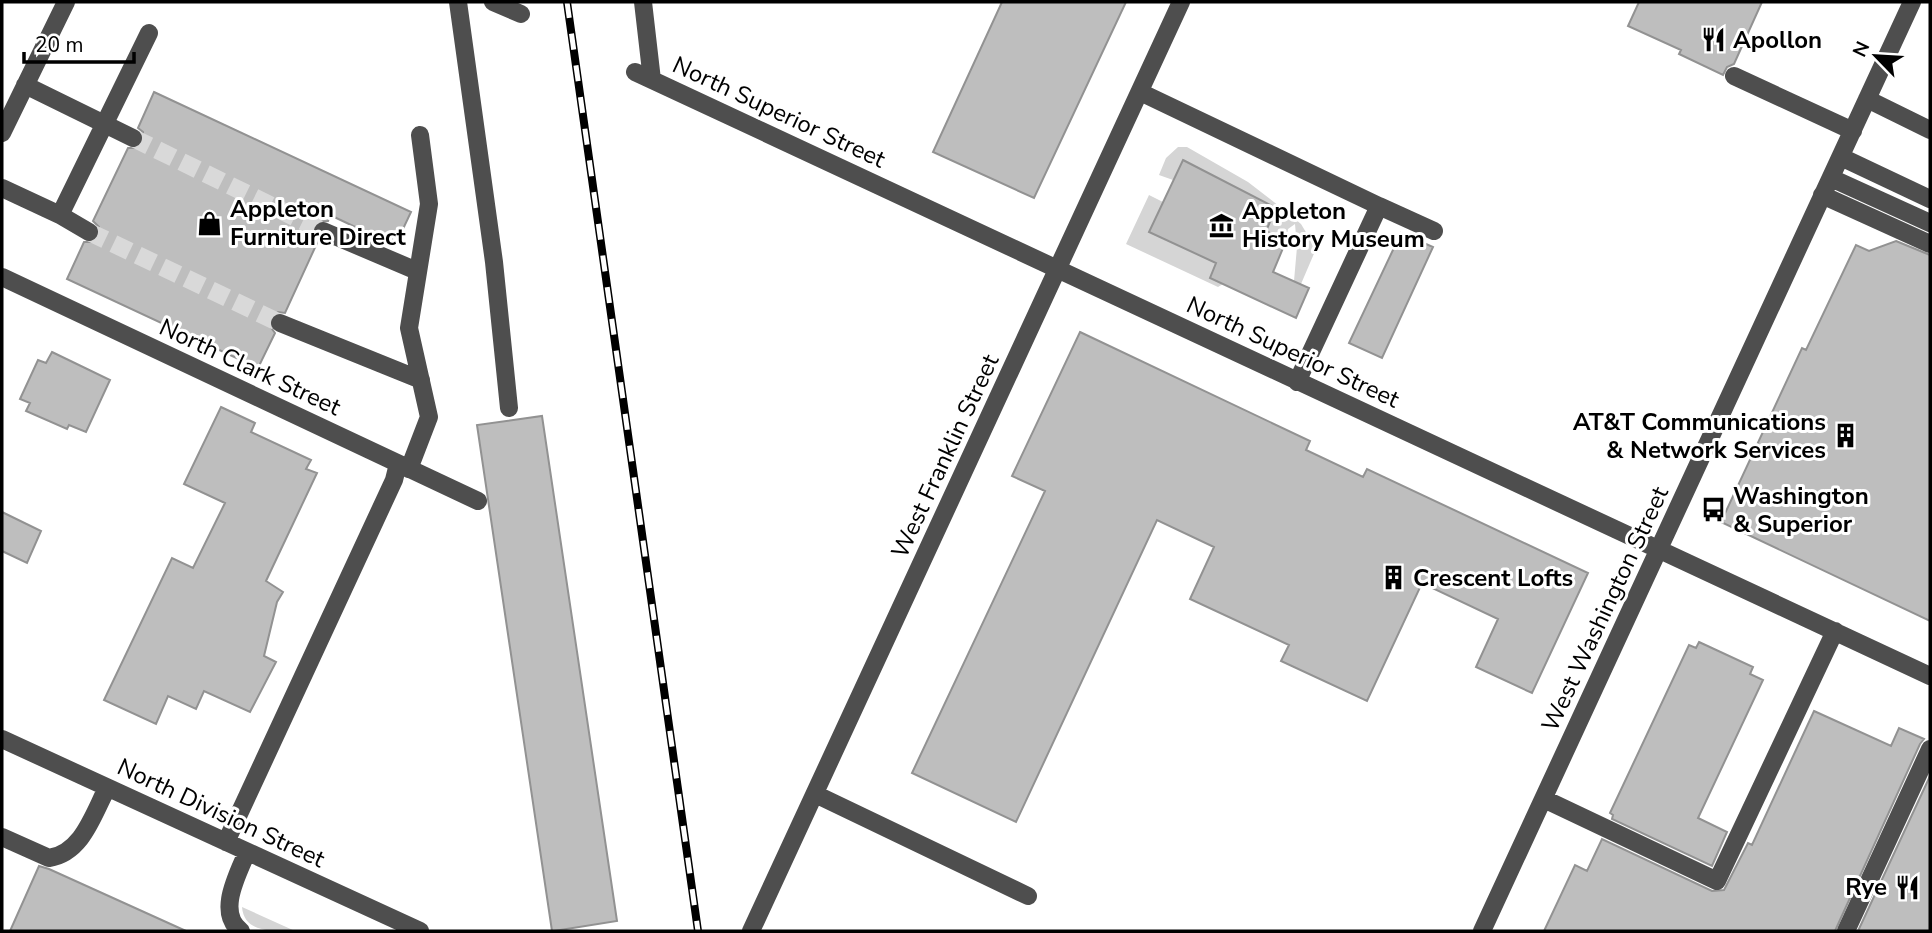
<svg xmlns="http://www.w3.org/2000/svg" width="1932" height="933" font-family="'Nunito Sans',sans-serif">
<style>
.green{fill:#d5d5d5}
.building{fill:#bebebe;stroke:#929292;stroke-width:2}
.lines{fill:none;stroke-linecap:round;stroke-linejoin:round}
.minor-tunnel{stroke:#d9d9d9;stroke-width:18;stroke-dasharray:18 9;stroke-linecap:butt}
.minor{stroke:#4e4e4e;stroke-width:18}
.rail-casing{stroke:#000;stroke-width:8}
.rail{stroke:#fff;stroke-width:5;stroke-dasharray:16;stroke-linecap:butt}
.labels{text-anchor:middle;stroke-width:6;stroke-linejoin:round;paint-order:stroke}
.poi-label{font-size:24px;font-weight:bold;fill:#000;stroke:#fff;text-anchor:start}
.street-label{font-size:24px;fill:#000;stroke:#fff}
</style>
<rect width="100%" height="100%" fill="#fff"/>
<path class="green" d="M1178,147H1187L1248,182L1283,209L1301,224L1316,249L1301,284L1294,281L1297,247L1295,224L1288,229L1286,241L1266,231L1276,208L1183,160L1173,180L1159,175L1166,158Z
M1149,195L1163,202L1149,232L1216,263L1210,278L1223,284L1218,287L1126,244Z
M242,907L295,931C272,931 244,933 242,907Z"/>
<path class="building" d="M1002,2H1126L1034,198L933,152Z
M1639,2H1762L1734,64L1727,67L1723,75L1679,54L1681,50L1628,26Z
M154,92L411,212L395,246L330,215L328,221L316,222L312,232L318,241L285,313L278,312L270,318L269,325L275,333L258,368L67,279L84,242H94L99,237V227L93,221L128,148H139L143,142V132L138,128Z
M1183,160L1276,208L1266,231L1286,241L1273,272L1309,288L1296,318L1210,278L1216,263L1149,232Z
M1401,233L1433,247L1382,358L1349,343Z
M1896,241L1930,255V621L1721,522L1802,348L1806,350L1856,245L1869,251Z
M1080,332L1310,441L1306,450L1363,477L1367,469L1588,573L1532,693L1476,667L1498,619L1422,583L1367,701L1281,661L1289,645L1190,599L1214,547L1157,520L1016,822L912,773L1045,491L1012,476Z
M52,352L110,380L86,432L69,425L67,429L26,411L30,403L20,399L38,360L46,363Z
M221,407L255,423L251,432L311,460L306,469L317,473L266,581L283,592L277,602L264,656L276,662L250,712L204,691L196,709L168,696L156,724L104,700L172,558L193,568L225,503L184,484Z
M542,416L617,921L554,931H552L477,425Z
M2,512L41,531L27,563L2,551Z
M1699,642L1753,667L1750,674L1763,680L1698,818L1727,832L1712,866L1612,819L1613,815L1610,813L1689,645L1696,648Z
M1814,711L1891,746L1899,728L1924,739L1920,744L1835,931H1544L1575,865L1587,871L1602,839L1712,891L1724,890L1748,843L1752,845Z
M1930,776V931H1858Z
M39,866L49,869L186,931H10Z"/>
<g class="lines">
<path class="minor-tunnel" d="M133,138L323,231
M89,232L280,323"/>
<path class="minor" d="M458,2L494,262L509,408
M493,2L521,14
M643,2L652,80
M635,72L1930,676
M1734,76L1853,131
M25,85L133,138
M1140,92L1379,206L1297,382
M1867,99L1930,130
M2,133L66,2
M1841,157L1930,199
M1831,178L1930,223
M2,188L60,215L89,232
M1822,195L1930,244
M1379,206L1434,231
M60,215L149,33
M323,231L417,271
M2,277L478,501
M280,323L421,380
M409,469L429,417L409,328L429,204L420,135
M2,739L420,931
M815,794L1028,896
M1544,799L1717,881L1835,631
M2,837L49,858C82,853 93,815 107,788
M226,842L394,480L398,464
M241,931C216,913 238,874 247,852
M751,931L1181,2
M1482,931L1912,2
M1846,931L1930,749"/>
<defs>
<path id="rail" d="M567,2L698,931"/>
</defs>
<use href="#rail" class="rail-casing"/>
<use href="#rail" class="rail"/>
</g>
<defs>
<symbol id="restaurant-bare" viewBox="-9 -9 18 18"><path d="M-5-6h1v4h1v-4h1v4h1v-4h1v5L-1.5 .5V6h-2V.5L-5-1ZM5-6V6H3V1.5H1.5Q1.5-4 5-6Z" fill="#000" stroke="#fff" stroke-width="2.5" paint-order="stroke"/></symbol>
<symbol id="shop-bare" viewBox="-9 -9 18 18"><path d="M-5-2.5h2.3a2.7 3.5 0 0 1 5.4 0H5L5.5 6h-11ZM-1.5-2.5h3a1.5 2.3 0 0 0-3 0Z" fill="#000" stroke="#fff" stroke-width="2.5" paint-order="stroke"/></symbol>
<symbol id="museum-bare" viewBox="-9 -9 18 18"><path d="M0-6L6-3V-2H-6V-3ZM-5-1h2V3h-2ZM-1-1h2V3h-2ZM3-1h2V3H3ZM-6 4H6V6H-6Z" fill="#000" stroke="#fff" stroke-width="2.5" paint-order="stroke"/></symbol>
<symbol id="building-bare" viewBox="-9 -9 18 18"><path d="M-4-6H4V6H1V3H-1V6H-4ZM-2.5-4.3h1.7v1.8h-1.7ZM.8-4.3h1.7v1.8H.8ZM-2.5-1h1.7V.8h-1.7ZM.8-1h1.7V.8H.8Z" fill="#000" stroke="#fff" stroke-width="2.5" paint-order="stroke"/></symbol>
<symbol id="bus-bare" viewBox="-9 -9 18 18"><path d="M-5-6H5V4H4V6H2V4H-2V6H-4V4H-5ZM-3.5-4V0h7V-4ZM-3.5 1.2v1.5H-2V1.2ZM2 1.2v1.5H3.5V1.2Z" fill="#000" stroke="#fff" stroke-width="2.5" paint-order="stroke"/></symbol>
</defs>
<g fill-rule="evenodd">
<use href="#restaurant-bare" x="1696" y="22" width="35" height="35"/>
<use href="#shop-bare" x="192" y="206" width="35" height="35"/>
<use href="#museum-bare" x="1204" y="208" width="35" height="35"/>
<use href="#building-bare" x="1828" y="418" width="35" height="35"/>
<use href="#bus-bare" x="1696" y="492" width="35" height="35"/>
<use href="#building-bare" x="1376" y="560" width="35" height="35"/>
<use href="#restaurant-bare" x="1890" y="870" width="35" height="35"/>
</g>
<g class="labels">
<g class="poi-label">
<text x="1733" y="48">Apollon</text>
<text x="230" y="217">Appleton<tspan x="230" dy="28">Furniture Direct</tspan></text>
<text x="1242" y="219">Appleton<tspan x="1242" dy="28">History Museum</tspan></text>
<text x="1826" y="430" text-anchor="end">AT&amp;T Communications<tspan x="1826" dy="28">&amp; Network Services</tspan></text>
<text x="1733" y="504">Washington<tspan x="1733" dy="28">&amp; Superior</tspan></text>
<text x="1413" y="586">Crescent Lofts</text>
<text x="1887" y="895" text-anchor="end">Rye</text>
</g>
<g class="street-label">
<text transform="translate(779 112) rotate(25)" y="8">North Superior Street</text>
<text transform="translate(1293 352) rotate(25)" y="8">North Superior Street</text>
<text transform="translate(250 367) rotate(25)" y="8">North Clark Street</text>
<text transform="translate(945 456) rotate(-65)" y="8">West Franklin Street</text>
<text transform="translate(1605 609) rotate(-65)" y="8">West Washington Street</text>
<text transform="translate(221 813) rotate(25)" y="8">North Division Street</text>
</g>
</g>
<rect width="1932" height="933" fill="none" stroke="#000000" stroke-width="7"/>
<g transform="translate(1876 56) rotate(295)" stroke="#ffffff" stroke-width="5" paint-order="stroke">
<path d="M0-5L12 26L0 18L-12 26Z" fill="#000000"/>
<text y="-10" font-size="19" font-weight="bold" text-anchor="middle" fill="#000000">N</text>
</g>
<path d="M24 52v10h110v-10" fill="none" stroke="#000000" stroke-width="3.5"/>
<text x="35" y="52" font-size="21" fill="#000000" stroke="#ffffff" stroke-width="5" paint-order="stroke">20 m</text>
</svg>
